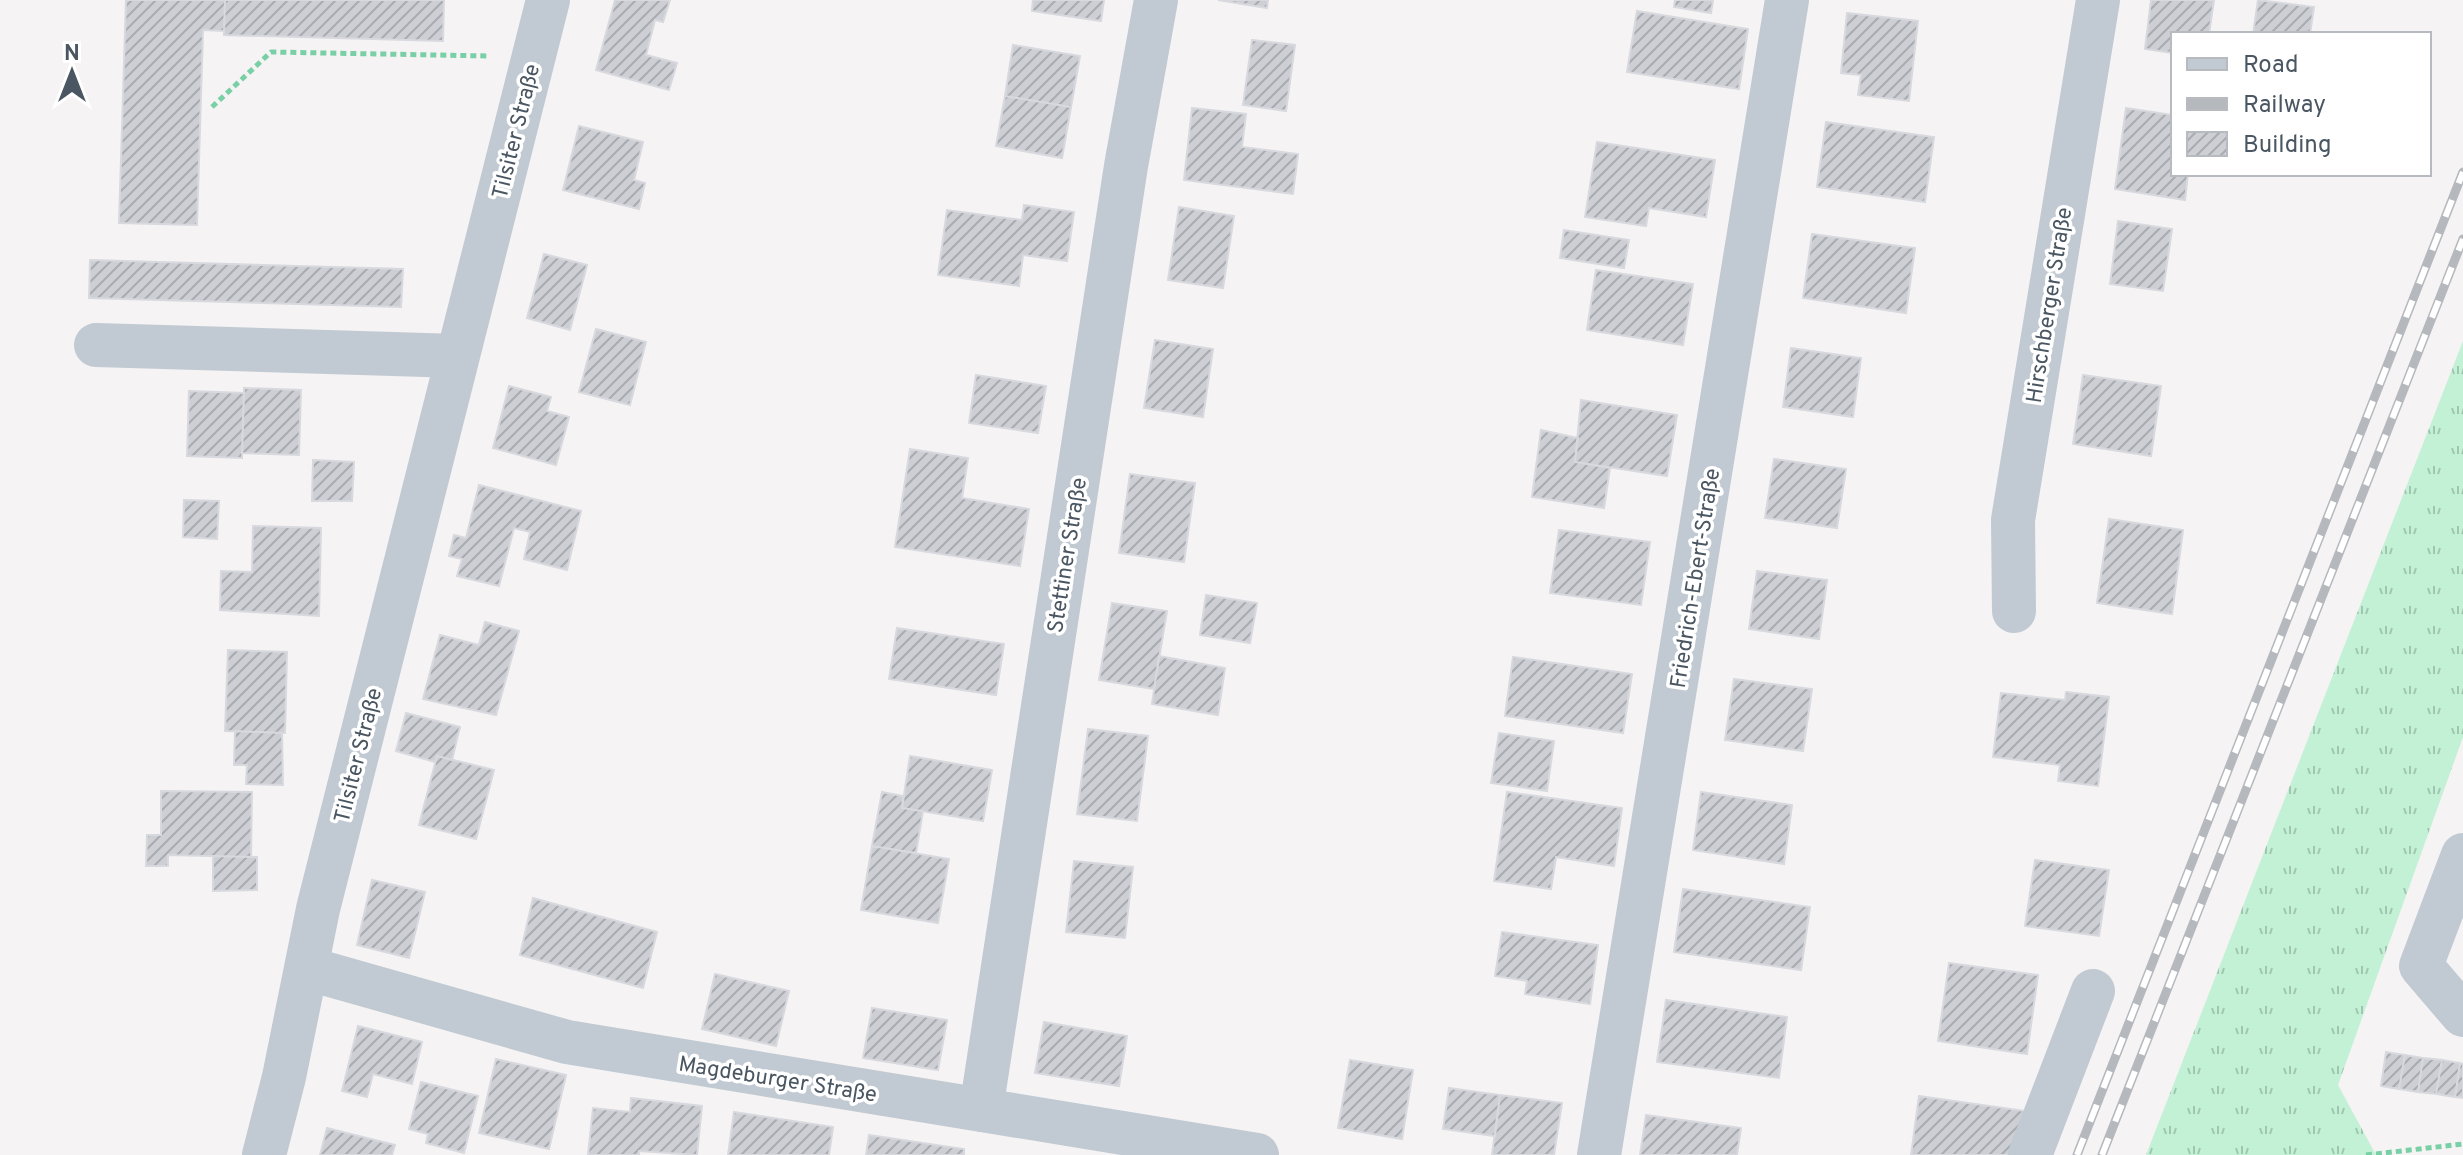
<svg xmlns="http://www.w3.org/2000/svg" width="2463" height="1155" font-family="Overpass,sans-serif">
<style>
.grass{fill:url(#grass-tufts)}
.building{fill:url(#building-hatch);stroke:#d7d9de;stroke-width:2}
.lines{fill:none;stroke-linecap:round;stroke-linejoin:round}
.path{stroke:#7ad0a6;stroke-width:5;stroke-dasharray:6 4;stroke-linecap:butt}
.street{stroke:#c1cad2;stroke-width:44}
.rail-casing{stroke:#b5b8bd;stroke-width:9}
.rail{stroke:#fff;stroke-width:6;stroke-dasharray:18;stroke-linecap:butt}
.labels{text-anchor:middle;stroke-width:7;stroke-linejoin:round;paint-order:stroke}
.street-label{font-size:22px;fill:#4a5661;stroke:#fff}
</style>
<defs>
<pattern id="grass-tufts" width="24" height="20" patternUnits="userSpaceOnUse" patternTransform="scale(2)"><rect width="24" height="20" fill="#c3f1d5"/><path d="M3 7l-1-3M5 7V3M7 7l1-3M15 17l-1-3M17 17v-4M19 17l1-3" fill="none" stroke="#a0c6b0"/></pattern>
<pattern id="building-hatch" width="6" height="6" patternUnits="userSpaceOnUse" patternTransform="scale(2)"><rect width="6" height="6" fill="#cdcfd5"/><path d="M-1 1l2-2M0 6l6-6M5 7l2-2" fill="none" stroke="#a8abb0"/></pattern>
</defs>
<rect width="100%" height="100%" fill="#f5f3f3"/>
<path class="grass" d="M2463,341V737L2338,1085L2376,1155H2146Z"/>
<path class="building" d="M126,0H225L224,31L203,30L197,225L119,223Z
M225,0H444L443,41L224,35Z
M615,0H670L663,22L655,20L646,55L677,63L669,90L596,70Z
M1033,0H1104L1101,21L1032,11Z
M1218,0H1268L1267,8Z
M1675,0H1713L1711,13L1674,7Z
M2151,0H2214L2209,34H2173V53L2145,49Z
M2258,0L2314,7L2310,34H2253Z
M1637,11L1748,29L1739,89L1627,72Z
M1847,13L1918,21L1909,101L1858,95L1861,75L1841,73Z
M1252,40L1295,45L1286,111L1243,105Z
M1013,45L1080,56L1071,107L1005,96Z
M1005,96L1071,107L1062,158L996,146Z
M1192,108L1246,114L1242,147L1298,154L1293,194L1184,180Z
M2126,108L2173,115V174H2188L2185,200L2115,189Z
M1826,122L1934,137L1925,202L1817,187Z
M579,126L643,142L634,180L645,183L639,209L563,190Z
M1597,142L1715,160L1706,217L1649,208L1646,226L1585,217Z
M1024,205L1074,212L1067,261L1023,255L1019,286L938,275L947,210L1022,220Z
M1179,207L1234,216L1223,288L1168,280Z
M2118,221L2172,229L2163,291L2110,284Z
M1564,230L1629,240L1624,268L1560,258Z
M1812,234L1915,248L1906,313L1803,298Z
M544,254L587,265L570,330L527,318Z
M90,260L403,269L401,307L89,298Z
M1596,270L1693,284L1683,345L1587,330Z
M596,329L646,342L630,405L579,392Z
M1155,340L1213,349L1203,417L1144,408Z
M1791,348L1861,358L1853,417L1783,407Z
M976,375L1046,386L1038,433L969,423Z
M2083,375L2161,386L2151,456L2073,444Z
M509,386L551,397L547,411L569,417L556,465L493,448Z
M244,388L301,390L299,455L242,453Z
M189,391L244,393L242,458L187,456Z
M1581,400L1677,415L1667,476L1575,462Z
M1541,430L1578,438L1575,462L1610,468L1604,508L1532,497Z
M910,449L968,458L962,498L1029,509L1020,566L895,547Z
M1774,459L1846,469L1837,528L1765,518Z
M313,460L354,462L352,501H312Z
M1130,474L1195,483L1184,562L1119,553Z
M479,485L581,511L567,570L524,559L530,532L514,528L499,586L457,576L462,559L449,556L454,535L466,538Z
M184,500L219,501L217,539L183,537Z
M2109,519L2183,530L2172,614L2097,603Z
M253,526L321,528L319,616L220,610L221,571L252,572Z
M1559,530L1650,542L1641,605L1550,593Z
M1757,571L1827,580L1819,639L1749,629Z
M1206,595L1257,603L1250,643L1200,635Z
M1112,603L1167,611L1154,689L1099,680Z
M485,622L519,631L496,715L423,699L440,635L479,645Z
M897,628L1004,644L996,695L889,679Z
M228,650L287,652L285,733L225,731Z
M1159,656L1225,668L1218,715L1152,704Z
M1513,657L1632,674L1623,733L1505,716Z
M1734,679L1812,689L1803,751L1725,740Z
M2066,692L2109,697L2098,786L2058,781L2060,765L1993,757L2001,693L2065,700Z
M406,713L460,727L452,760L437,756L435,762L396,751Z
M1088,729L1148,736L1137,821L1077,814Z
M235,731L282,733L283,785L246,784L247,765H234Z
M1499,733L1554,741L1547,791L1491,783Z
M437,756L494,770L476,839L419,825Z
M910,756L992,770L983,821L902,808Z
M161,791L252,792L251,857L168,855V866H146L147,835H161Z
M882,792L903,796L902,808L923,811L916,853L872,846Z
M1507,792L1622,808L1614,866L1556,857L1551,889L1494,881Z
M1701,792L1792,805L1784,864L1693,850Z
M872,846L949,859L938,923L861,910Z
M213,856L257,857V890L213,891Z
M2035,860L2109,870L2099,936L2025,926Z
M1074,861L1133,867L1125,938L1066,932Z
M372,880L425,892L409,958L357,945Z
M1683,889L1810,907L1801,970L1674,952Z
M533,898L657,932L643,988L520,955Z
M1502,932L1598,945L1590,1004L1525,994L1527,981L1495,976Z
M1949,963L2038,975L2027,1054L1938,1041Z
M715,974L789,991L776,1046L702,1029Z
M1666,1000L1787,1017L1779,1078L1657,1062Z
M872,1008L947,1020L938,1070L863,1058Z
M1044,1022L1127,1036L1119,1086L1035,1073Z
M358,1026L422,1042L412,1084L373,1074L367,1097L342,1091Z
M2386,1052L2405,1055L2399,1089L2381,1086Z
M2405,1055L2423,1058L2418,1092L2399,1089Z
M2423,1058L2442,1060L2436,1094L2418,1092Z
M496,1059L566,1075L549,1149L479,1133Z
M1350,1060L1413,1070L1402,1139L1338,1128Z
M2442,1060L2460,1063L2455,1097L2436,1094Z
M2460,1063L2463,1064V1098L2455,1097Z
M421,1082L478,1096L464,1153L426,1143L428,1134L409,1129Z
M1449,1088L1500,1095L1495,1136L1443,1129Z
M1500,1095L1562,1103L1554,1155H1492Z
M1919,1096L2025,1111L2009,1155H1911Z
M631,1098L702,1106L697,1155L639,1151V1155H588L593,1108L630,1112Z
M734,1112L833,1127L829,1155H728Z
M1646,1115L1741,1128L1737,1155H1640Z
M327,1128L395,1145L392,1155H320Z
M869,1135L964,1149V1155H866Z"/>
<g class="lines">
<path class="path" d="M212,107L271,52L489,56
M2366,1155L2463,1144"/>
<path class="street" d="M96,345L458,356
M2014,611L2013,520L2098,0
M2463,855L2421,966L2463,1015
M306,968L567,1042L1257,1155
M981,1110L1126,166L1156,0
M264,1155L284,1077L318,909L548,0
M1599,1155L1787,0
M2030,1155L2093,991"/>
<defs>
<path id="rail" d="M2077,1155L2463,172
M2102,1155L2463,239"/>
</defs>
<use href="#rail" class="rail-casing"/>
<use href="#rail" class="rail"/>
</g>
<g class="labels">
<g class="street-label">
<text transform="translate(515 131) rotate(-76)" y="8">Tilsiter Straße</text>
<text transform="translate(2048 305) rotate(-81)" y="8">Hirschberger Straße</text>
<text transform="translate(1066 555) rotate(-81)" y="8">Stettiner Straße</text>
<text transform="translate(1694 578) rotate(-81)" y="8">Friedrich-Ebert-Straße</text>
<text transform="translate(357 755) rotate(-76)" y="8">Tilsiter Straße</text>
<text transform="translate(778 1078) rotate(9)" y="8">Magdeburger Straße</text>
</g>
</g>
<rect x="2171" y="32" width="260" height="144" fill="#ffffff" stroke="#b7bbc0" stroke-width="2"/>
<rect x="2187" y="58" width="40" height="12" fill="#c1cad2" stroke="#b7bbc0" stroke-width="2"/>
<text x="2243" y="72" font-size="24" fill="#4a5661">Road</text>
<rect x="2187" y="98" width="40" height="12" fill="#b5b8bd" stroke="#b7bbc0" stroke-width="2"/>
<text x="2243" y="112" font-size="24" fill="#4a5661">Railway</text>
<rect x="2187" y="132" width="40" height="24" fill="url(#building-hatch)" stroke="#b7bbc0" stroke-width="2"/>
<text x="2243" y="152" font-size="24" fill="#4a5661">Building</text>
<g transform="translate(72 72)" stroke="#ffffff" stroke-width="6" paint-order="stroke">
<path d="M0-6L14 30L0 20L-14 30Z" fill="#4a5661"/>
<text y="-12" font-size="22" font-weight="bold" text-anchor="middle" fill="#4a5661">N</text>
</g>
</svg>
